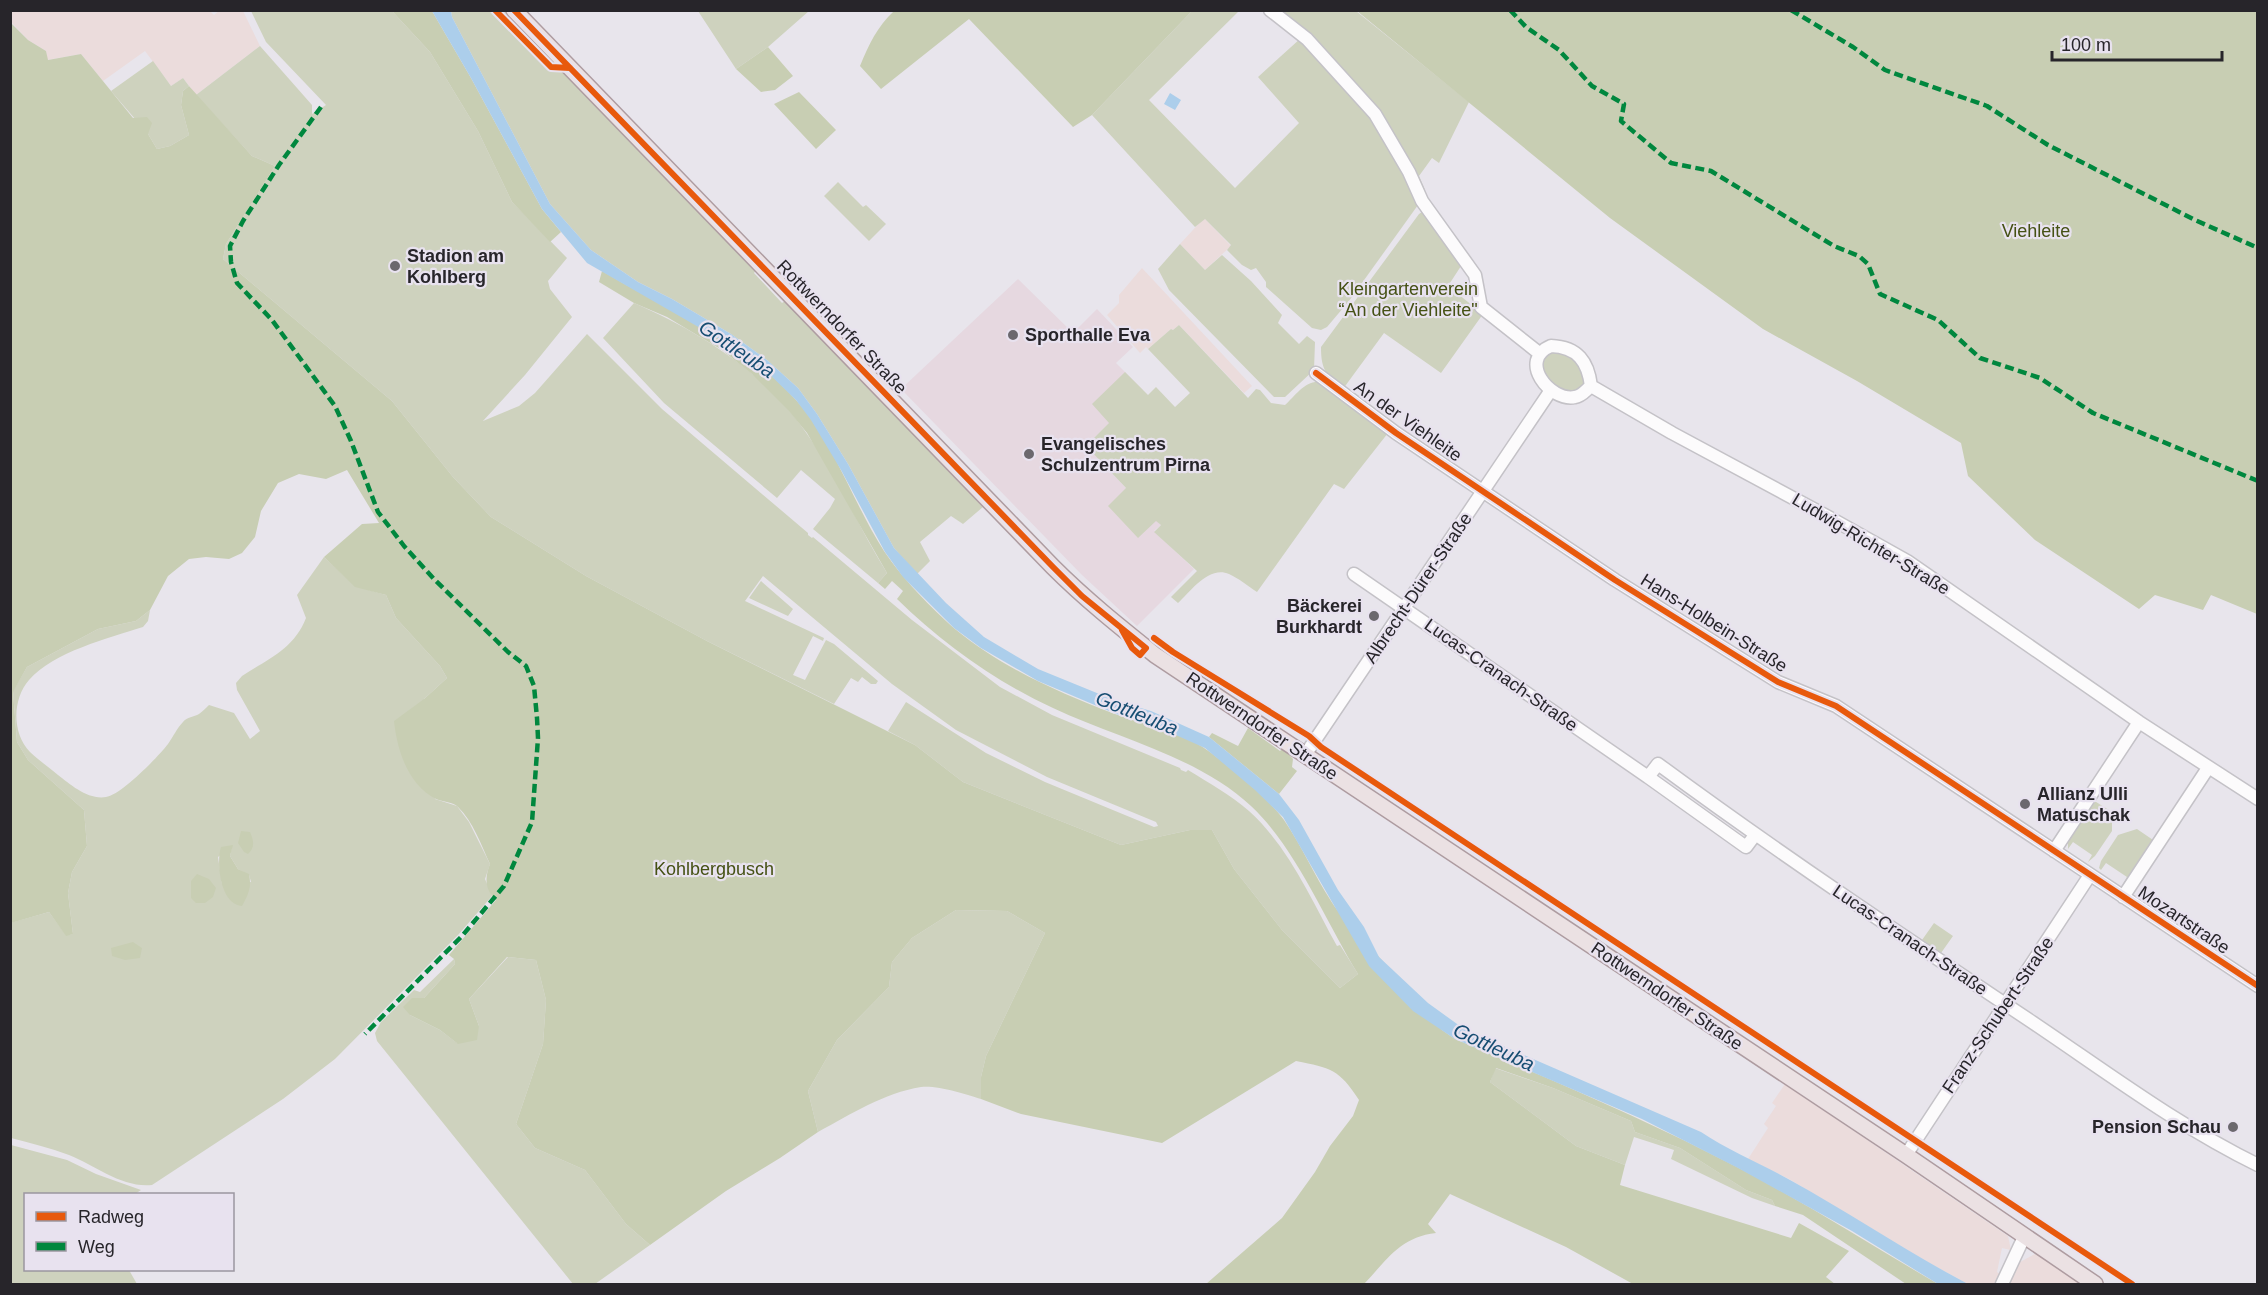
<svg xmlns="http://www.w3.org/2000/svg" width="2268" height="1295" font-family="Helvetica,sans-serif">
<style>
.industrial{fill:#ebdcdc}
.education{fill:#e6d8e0}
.green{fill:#ced2be;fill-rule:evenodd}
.forest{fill:#c8ceb3}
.water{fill:#acceeb}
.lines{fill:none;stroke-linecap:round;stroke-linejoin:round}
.minor-casing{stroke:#c4c2c7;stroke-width:15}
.major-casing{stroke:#ae9ca1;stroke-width:18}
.minor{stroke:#fcfbfc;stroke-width:12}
.major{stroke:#ebe1e3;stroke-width:15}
.quiet{stroke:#00873e;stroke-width:4.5;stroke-dasharray:9 4.5;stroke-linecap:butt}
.cycleway-casing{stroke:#e8e2ef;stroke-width:10}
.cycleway{stroke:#e8590c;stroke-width:6}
.poi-dot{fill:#6b686e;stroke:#e8e2ef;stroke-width:2}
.labels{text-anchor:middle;stroke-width:4.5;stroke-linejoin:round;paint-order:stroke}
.park-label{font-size:18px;fill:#455114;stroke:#e8e2ef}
.poi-label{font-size:18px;font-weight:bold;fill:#27252a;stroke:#e8e2ef;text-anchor:start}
.street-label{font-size:18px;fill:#27252a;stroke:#e8e2ef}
.water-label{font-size:20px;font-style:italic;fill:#164d72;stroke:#e8e2ef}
</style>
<rect width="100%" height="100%" fill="#e8e5ec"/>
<path class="industrial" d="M209,10L214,15L219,11H243L260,46L196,95L183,78L171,86L145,51L103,81L81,54L47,60L46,51L28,40L11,22L10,11Z
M1204,218L1231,246L1205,270L1180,244Z
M1142,268L1252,386L1244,393L1179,325L1173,330L1171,329L1148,349L1146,347L1140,353L1107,315L1119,303V295Z
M1785,1084L2008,1236L2011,1250L2002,1248L1997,1272L2001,1275L1995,1284H1968L1927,1262L1789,1179L1748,1159L1768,1128L1764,1124L1776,1106L1772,1103Z
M2035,1254L2043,1257L2085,1284H2008L2020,1262Z"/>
<path class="education" d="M1018,279L1073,333L1097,309L1133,347L1116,363L1143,390L1086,446L1161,525L1154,531L1194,569L1137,626L1082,575L901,389Z"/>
<path class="green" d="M251,11H392L430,52L478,131L512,202L567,258L548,281L550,289L572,317L525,375L483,421L519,406L535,393L587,334L662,409L808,533V535L812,538L813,537L912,620L1000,687L1052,715L1180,768L1181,770L1186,772L1188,770C1209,783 1231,795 1249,811C1289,847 1312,901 1337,946L1340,945L1358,974L1340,988L1282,930L1234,869L1212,830H1190L1121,845L963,782L915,745L888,731L906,702L986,753L1045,782L1154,827L1158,826L1156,822L1047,777L956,730L892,684L763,576L745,601L824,638L823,641L813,636L793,675L805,680L826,640L834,644L878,681L876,684H871L862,677L858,682L851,678L834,704L707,641L586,576L491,517L453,477L392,401L223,259L226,244L275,166L252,156L196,95L260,46L312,105V114L326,105L266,42Z
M451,11H491L550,70L562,71L756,270L754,273L782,303L785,301L983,507L963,524L951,516L920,542L930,561L917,574L894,548L848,464L817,414L798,388L767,360L731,334L672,299L638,282L591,250L550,204L452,17Z
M498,11H505L557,66L551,64Z
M698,11H809L768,47L736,69Z
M1192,11H1239L1149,100L1235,188L1299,123L1258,77L1301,38L1373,116L1387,139L1418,205L1349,301L1327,327L1321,330L1312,328L1266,287V282L1256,268L1251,270L1242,265L1227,250L1231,245L1205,219L1195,227L1092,115Z
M1274,11H1356L1469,102L1439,163L1432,158L1419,176L1425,190L1423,194C1405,161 1389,125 1365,95C1340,62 1306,37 1274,11Z
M153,61L171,86L183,78L189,86L183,91L181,105L189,135L170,146L157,149L148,134L111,91Z
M838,182L863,207L866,205L886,224L869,241L824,196Z
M1422,212L1426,213L1463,263L1448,286L1483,314L1441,373L1384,333L1343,389C1326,375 1321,370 1321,347L1419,214Z
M1180,244L1205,270L1222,255L1251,281L1282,315L1278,323L1299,344L1307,336L1315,342L1314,370L1285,397H1274L1169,290L1158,269Z
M634,303C699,331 767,374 807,434C838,478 859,528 887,573L878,583L813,529L830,508L835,499L801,470L777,498L664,403L603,338Z
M1179,325L1248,398L1256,389L1260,390L1271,403L1285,405C1295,396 1306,379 1321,382L1388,433L1344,489L1334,484L1257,592C1248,586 1238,578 1229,574C1209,565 1190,592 1178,603L1171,597L1197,571L1154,532L1161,525L1156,521L1138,538L1108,506L1126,488L1086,446L1109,423L1092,404L1125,372L1148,395L1156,387L1175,407L1190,393L1148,349L1171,329L1173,330Z
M1560,350L1584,367L1585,387L1569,393L1549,384L1540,367L1548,352Z
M324,557L355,586L386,595L396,618L440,666L447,678L424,699L435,799L457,806L469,822L490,864L485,879L492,896L458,935L335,1059L283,1099L152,1185C122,1188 96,1166 69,1155C50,1148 30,1143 11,1138L10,923L49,912L66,935L73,934L68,893L72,872L87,846L84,810L28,760L17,742L13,691L27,667L98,629L136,621L150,610L148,621L143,627C109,638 53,652 29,680C12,699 12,734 30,752C38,760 49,767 58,775C71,785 88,800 106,797C121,795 158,757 168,744C173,737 177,728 183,722C187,717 194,717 199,714C203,711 206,708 209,705L234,713L250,739L260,731L237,690L236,683L242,676C268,659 294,649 306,618L297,595ZM232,846L230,856L238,869L249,875L251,882L222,884L218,857Z
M761,581L793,609L788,616L749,598Z
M2093,800L2112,812V831L2095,856L2088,862L2092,855L2073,842L2068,849V836Z
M2137,829L2156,842L2133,876L2123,884L2127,877L2106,863L2101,870L2099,868L2101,861L2118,835Z
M956,910L1007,911L1045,933L986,1056L981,1077V1099C966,1094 937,1085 921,1087C884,1093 851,1114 818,1132L808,1091L837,1040L889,987L892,962L912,938Z
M1934,923L1953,936L1941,953L1922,940Z
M508,957L536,960L546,1000L543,1044L516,1124L535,1148L585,1170L626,1224L650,1245L595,1284H573L377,1041L375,1033L381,1022L414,990L420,992L454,959L455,964L424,998L412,999L410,1015L440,1030L457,1043L479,1026L469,999Z
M1495,1068L1553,1088L1631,1121L1635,1132L1680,1148L1746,1190L1772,1200L1775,1206L1752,1198L1671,1159L1674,1150L1634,1137L1625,1165L1576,1146L1490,1082Z
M11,1145L67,1160L96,1174L141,1190L135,1194H26V1270H129L137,1284H11Z"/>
<path class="forest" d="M392,11H432L471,78L542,209L561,232L550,242L512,202L478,131L430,52Z
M894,11V10L1192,11L1092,115L1073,127L969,19L881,89L860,66C869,44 877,27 894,11Z
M1357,11H2257V614L2211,595L2203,610L2155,595L2139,609L2035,540L1968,476L1961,443L1857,381L1763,329L1610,218Z
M10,22L28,40L46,51L48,60L81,54L133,118L147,117L152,123L148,134L157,149L170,146L189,135L181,105L183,91L189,86L252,156L275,166L226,244L223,259L392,401L453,477L491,517L586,576L707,641L915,745L963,782L1121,845L1190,830H1212L1234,869L1282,930L1340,988L1358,974C1326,922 1296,848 1251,806C1199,757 1117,738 1053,708C996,682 942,643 897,599L903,591L892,581L885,589L878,583L887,573L807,433L789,411L752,374L722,350L667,317L634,303L599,282L602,271C668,310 744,342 796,400C835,444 853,503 884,551C902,578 931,608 955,629C1001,667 1059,693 1115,714C1144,725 1181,731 1207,750C1227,764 1271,801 1284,820C1302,846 1314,875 1331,901C1340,916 1354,928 1365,941C1391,971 1417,1000 1442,1030L1455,1039C1550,1079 1645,1119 1737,1167C1806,1203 1871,1245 1938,1284H1906L1803,1215L1775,1206L1772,1200L1746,1190L1680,1148L1635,1132L1631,1121L1553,1088L1496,1068L1490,1082L1576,1146L1625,1165L1620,1185L1791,1238L1799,1223L1849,1251L1826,1277L1835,1284H1633L1566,1247L1450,1194L1428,1224L1436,1233C1400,1237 1387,1260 1364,1284H1206L1282,1218L1315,1172L1330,1146L1353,1116L1359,1100C1339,1069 1331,1068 1296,1061L1162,1143L1021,1114L981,1099V1077L986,1056L1045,933L1007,911L956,910L912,938L892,962L889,987L837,1040L808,1091L818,1132L780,1158L726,1191L650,1245L626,1224L585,1170L535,1148L516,1124L543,1044L546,1000L536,960L507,957L469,999L479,1026L477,1040L458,1044L440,1030L410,1015L403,1007L412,998H424L455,964L454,959L449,955L496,900C484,889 485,877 490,864C481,845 473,821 458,807C453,802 443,802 436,799C408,785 397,750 394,721L424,699L447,678L440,666L396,618L386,595L355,587L324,557L362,524L379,523L347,470L326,479L299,474L278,483L261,511L255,537L242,553L229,559L206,557L189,559L168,576L150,610L136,621L98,629L27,667L13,692L17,742L28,760L84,810L87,846L72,872L68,893L73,934L66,936L49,912L11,923Z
M768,47L793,76L775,90L761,92L736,69Z
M799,92L836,130L816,149L774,104Z
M1248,728L1280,751L1283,748L1293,759L1292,767L1297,771L1279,794L1209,737L1212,733L1238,746Z
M241,831L250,832C254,841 255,848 248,854L244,852L238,843Z
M233,845L230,856L238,869L249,874C252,887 248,895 242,906C220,904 216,863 221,847Z
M197,874L209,879L216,888L213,897L205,903H196L191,898V881Z
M133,942L142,948L140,958L125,960L112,956L111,948Z"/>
<path class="water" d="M432,11H451L452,17L550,204L591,250L638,282L672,299L731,334L767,360L798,388L817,414L848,464L894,548L946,603L984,637L1038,669L1114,700L1151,711L1209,737L1279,794L1299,820L1338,890L1364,927L1379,957L1428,1003L1464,1029L1701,1132C1729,1151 1760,1163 1790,1180C1850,1213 1907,1252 1968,1284H1938L1852,1231L1738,1168L1642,1119L1455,1039L1413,1011L1369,966L1283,817L1255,790L1205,748L1151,724L1116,714L1038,681L981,648L954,628L903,577L885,552L841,470L811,420L796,400L765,370L728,344L587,263L542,209L471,78Z
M1170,93L1181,100L1175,110L1164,104Z"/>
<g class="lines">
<defs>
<path id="minor" d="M1270,10L1307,39L1375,114L1409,172L1422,201L1475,275L1481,307L1539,353
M1551,346C1578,347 1588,362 1591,386C1586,390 1582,396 1575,397C1550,402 1517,360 1551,346Z
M1316,373L1396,433L1615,580L1778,682L1836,706L2258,986
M1591,386L1672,433L1832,519L1907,561L2139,722L2258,799
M1354,574L1648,777L1658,764C1780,854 1906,938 2032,1022C2105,1071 2178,1126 2258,1165
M1305,755L1551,390
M1648,777L1746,847L1755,835
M2054,851L2139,722
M2123,897L2208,768
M1906,1155L2090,875
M2002,1284L2024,1237"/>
<path id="major" d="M514,10L1053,567C1085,599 1120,627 1155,655L1906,1155L2095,1284"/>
</defs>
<use href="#minor" class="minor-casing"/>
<use href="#major" class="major-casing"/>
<use href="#minor" class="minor"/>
<use href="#major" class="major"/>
<path class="quiet" d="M1510,10L1526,27L1559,50L1592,86L1624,104L1621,121L1671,163L1711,171L1834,246L1859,256L1868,264L1880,294L1938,320L1980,358L2040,378L2093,413L2258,481
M1791,10L1853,47L1885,70L1987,106L2048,145L2195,220L2258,248
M321,107L279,165L243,221L230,246L231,262L237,283L272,320L335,406L351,441L378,512L404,546L434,579L508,652L526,666L534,686L537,718L538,738L532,822L504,886L462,936L365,1034"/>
<defs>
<path id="cycleway" d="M495,10L551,67L570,68
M514,10L1053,567L1082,596L1146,648L1140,655L1132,648L1122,630
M1316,373L1396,433L1615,580L1778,682L1836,706L2258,986
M1154,638L1173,652L1309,736L1321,747L2132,1284"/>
</defs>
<use href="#cycleway" class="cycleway-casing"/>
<use href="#cycleway" class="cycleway"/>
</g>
<g class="poi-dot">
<circle cx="395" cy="266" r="6"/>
<circle cx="1013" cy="335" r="6"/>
<circle cx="1029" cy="454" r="6"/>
<circle cx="1374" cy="616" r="6"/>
<circle cx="2025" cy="804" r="6"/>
<circle cx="2233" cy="1127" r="6"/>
</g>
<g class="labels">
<g class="park-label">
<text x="2036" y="237">Viehleite</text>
<text x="1408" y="295">Kleingartenverein<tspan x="1408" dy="21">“An der Viehleite"</tspan></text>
<text x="714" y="875">Kohlbergbusch</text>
</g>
<g class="poi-label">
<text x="407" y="262">Stadion am<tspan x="407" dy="21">Kohlberg</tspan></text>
<text x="1025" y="341">Sporthalle Eva</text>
<text x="1041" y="450">Evangelisches<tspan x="1041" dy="21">Schulzentrum Pirna</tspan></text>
<text x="1362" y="612" text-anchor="end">Bäckerei<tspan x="1362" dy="21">Burkhardt</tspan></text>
<text x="2037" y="800">Allianz Ulli<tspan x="2037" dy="21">Matuschak</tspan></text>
<text x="2221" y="1133" text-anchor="end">Pension Schau</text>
</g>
<g class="street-label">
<text transform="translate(842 327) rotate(46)" y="6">Rottwerndorfer Straße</text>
<text transform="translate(1408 421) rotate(35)" y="6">An der Viehleite</text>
<text transform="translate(1871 544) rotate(31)" y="6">Ludwig-Richter-Straße</text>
<text transform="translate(1418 588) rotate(-56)" y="6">Albrecht-Dürer-Straße</text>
<text transform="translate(1714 623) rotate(32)" y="6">Hans-Holbein-Straße</text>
<text transform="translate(1501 675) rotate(35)" y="6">Lucas-Cranach-Straße</text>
<text transform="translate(1262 726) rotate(34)" y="6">Rottwerndorfer Straße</text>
<text transform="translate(2184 920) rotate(34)" y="6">Mozartstraße</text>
<text transform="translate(1910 940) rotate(34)" y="6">Lucas-Cranach-Straße</text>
<text transform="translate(1667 996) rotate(34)" y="6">Rottwerndorfer Straße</text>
<text transform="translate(1998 1015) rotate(-56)" y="6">Franz-Schubert-Straße</text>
</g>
<g class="water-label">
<text transform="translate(737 349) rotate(34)" y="7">Gottleuba</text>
<text transform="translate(1137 713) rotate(22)" y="7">Gottleuba</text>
<text transform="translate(1494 1047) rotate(25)" y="7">Gottleuba</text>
</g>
</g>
<rect width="2268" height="1295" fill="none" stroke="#27252a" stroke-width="24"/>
<rect x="24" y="1193" width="210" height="78" fill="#e8e2ef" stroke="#9b96a0" stroke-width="1.5"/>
<rect x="36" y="1212" width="30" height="9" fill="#e8590c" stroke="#9b96a0" stroke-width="1.5"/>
<text x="78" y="1223" font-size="18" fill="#27252a">Radweg</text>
<rect x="36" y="1242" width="30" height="9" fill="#00873e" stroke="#9b96a0" stroke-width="1.5"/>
<text x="78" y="1253" font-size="18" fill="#27252a">Weg</text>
<path d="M2052 51v9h170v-9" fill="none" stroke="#27252a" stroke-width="3"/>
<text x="2061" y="51" font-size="18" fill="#27252a" stroke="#e8e2ef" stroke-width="4.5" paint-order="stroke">100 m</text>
</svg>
